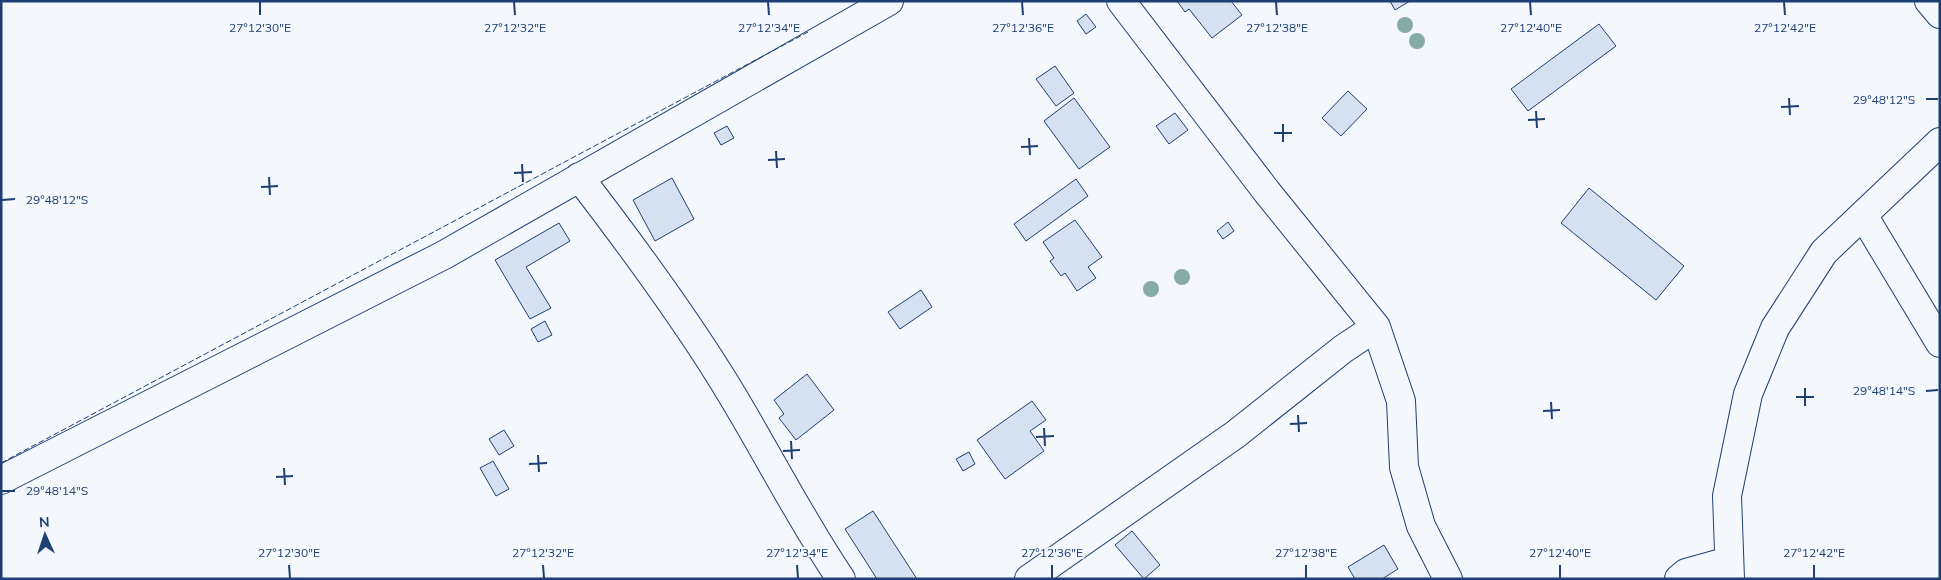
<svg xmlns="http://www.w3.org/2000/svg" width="1941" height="580" font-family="Mulish,sans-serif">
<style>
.building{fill:#d5e0f0;stroke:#1d3f73}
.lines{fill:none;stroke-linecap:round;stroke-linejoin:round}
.minor-casing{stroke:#1d3f73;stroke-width:30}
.minor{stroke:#f4f7fb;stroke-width:28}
.fence{stroke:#1d3f73;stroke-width:1;stroke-dasharray:6 2.5;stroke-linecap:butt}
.tree{fill:#86aba6}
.ticks{fill:none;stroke:#1d3f73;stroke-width:2}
.ticks-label{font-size:12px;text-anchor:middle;fill:#1d3f73;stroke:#f4f7fb;stroke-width:4;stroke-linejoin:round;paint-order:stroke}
</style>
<rect width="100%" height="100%" fill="#f4f7fb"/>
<path class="building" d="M1177,1H1231L1242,15L1212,38L1189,9L1185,12Z
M1390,1H1410L1395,10Z
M1086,14L1096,27L1086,34L1077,21Z
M1599,24L1616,46L1528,111L1511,89Z
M1055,66L1074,93L1056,106L1036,79Z
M1348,91L1367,109L1341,136L1322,118Z
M1074,98L1110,147L1079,169L1044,121Z
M1175,113L1188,130L1169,144L1156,126Z
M727,126L734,138L721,145L714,133Z
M672,178L694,219L655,241L633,200Z
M1076,179L1088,196L1026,241L1014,224Z
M1589,188L1684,266L1656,300L1561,223Z
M1075,220L1102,257L1088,267L1096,278L1077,291L1065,273L1061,276L1050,261L1054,258L1043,242Z
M1228,222L1234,231L1223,239L1217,231Z
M559,223L570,241L526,267L551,308L530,319L495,260Z
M921,290L932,307L900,329L888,312Z
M545,321L552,335L538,342L531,329Z
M807,374L834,410L796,440L779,418L784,414L774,400Z
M1032,401L1046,420L1030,431L1044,451L1005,479L977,440Z
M504,430L514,446L499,455L489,439Z
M969,452L975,464L963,471L956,459Z
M493,461L509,489L496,496L480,468Z
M873,511L917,579H877L845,529Z
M1132,531L1160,565L1144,579L1115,545Z
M1384,545L1398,569L1382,579H1355L1348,567Z"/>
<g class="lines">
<defs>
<path id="minor" d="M1121,1L1267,192L1376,327L1401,401L1404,467L1421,526L1448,579
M1929,1L1940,14
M579,177C629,242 678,308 721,377C763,444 797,514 841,579
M1863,215L1940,343
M1,480L444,255L889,1
M1029,579L1236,434L1343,349L1376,327
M1679,579L1686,573L1729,561
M1730,579L1727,496L1748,394L1775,328L1824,252L1940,142"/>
</defs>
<use href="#minor" class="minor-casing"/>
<use href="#minor" class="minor"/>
<path class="fence" d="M1,463L808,32"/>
</g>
<g class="tree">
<circle cx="1405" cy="25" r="8"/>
<circle cx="1417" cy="41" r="8"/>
<circle cx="1182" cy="277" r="8"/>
<circle cx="1151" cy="289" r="8"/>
</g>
<path class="ticks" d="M260,2V15M514,2L515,15M768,2L769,15M1022,2L1023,15M1276,2L1277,15M1530,2L1531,15M1784,2L1785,15M1789,98L1790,115M1926,99H1938M1781,107L1799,106M1536,111L1537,128M1528,120L1545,119M1283,124V142M1274,133H1292M1029,138L1030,155M1021,147L1038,146M776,151L777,168M768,160L785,159M522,164L523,182M514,173L532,172M269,177L270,195M261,187L278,186M2,200L15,199M1805,388V406M1926,391L1938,390M1796,397H1814M1551,402L1552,419M1543,411L1560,410M1298,415L1299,432M1290,424L1307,423M1044,428L1045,446M1036,437L1054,436M791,441L792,459M783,451L800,450M538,455L539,472M529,464L547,463M284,468L285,485M276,477L293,476M2,491H15M289,565L290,578M543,565L544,578M797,565L798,578M1052,565V578M1306,565V578M1560,565V578M1814,565V578"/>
<g class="ticks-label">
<text x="260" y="32">27°12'30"E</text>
<text x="515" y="32">27°12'32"E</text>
<text x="769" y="32">27°12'34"E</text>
<text x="1023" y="32">27°12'36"E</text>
<text x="1277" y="32">27°12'38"E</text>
<text x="1531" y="32">27°12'40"E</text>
<text x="1785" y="32">27°12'42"E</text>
<text x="1884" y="104">29°48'12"S</text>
<text x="57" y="204">29°48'12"S</text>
<text x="1884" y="395">29°48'14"S</text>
<text x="57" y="495">29°48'14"S</text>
<text x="289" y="557">27°12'30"E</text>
<text x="543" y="557">27°12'32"E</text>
<text x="797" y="557">27°12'34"E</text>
<text x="1052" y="557">27°12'36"E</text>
<text x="1306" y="557">27°12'38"E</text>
<text x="1560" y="557">27°12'40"E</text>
<text x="1814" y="557">27°12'42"E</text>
</g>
<rect width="1941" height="580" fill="none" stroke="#1d3f73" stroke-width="5"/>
<g transform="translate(45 535) rotate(357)" stroke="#f4f7fb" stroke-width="4" paint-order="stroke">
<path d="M0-4L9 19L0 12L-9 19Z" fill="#1d3f73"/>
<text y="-8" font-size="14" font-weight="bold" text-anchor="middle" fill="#1d3f73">N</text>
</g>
</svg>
